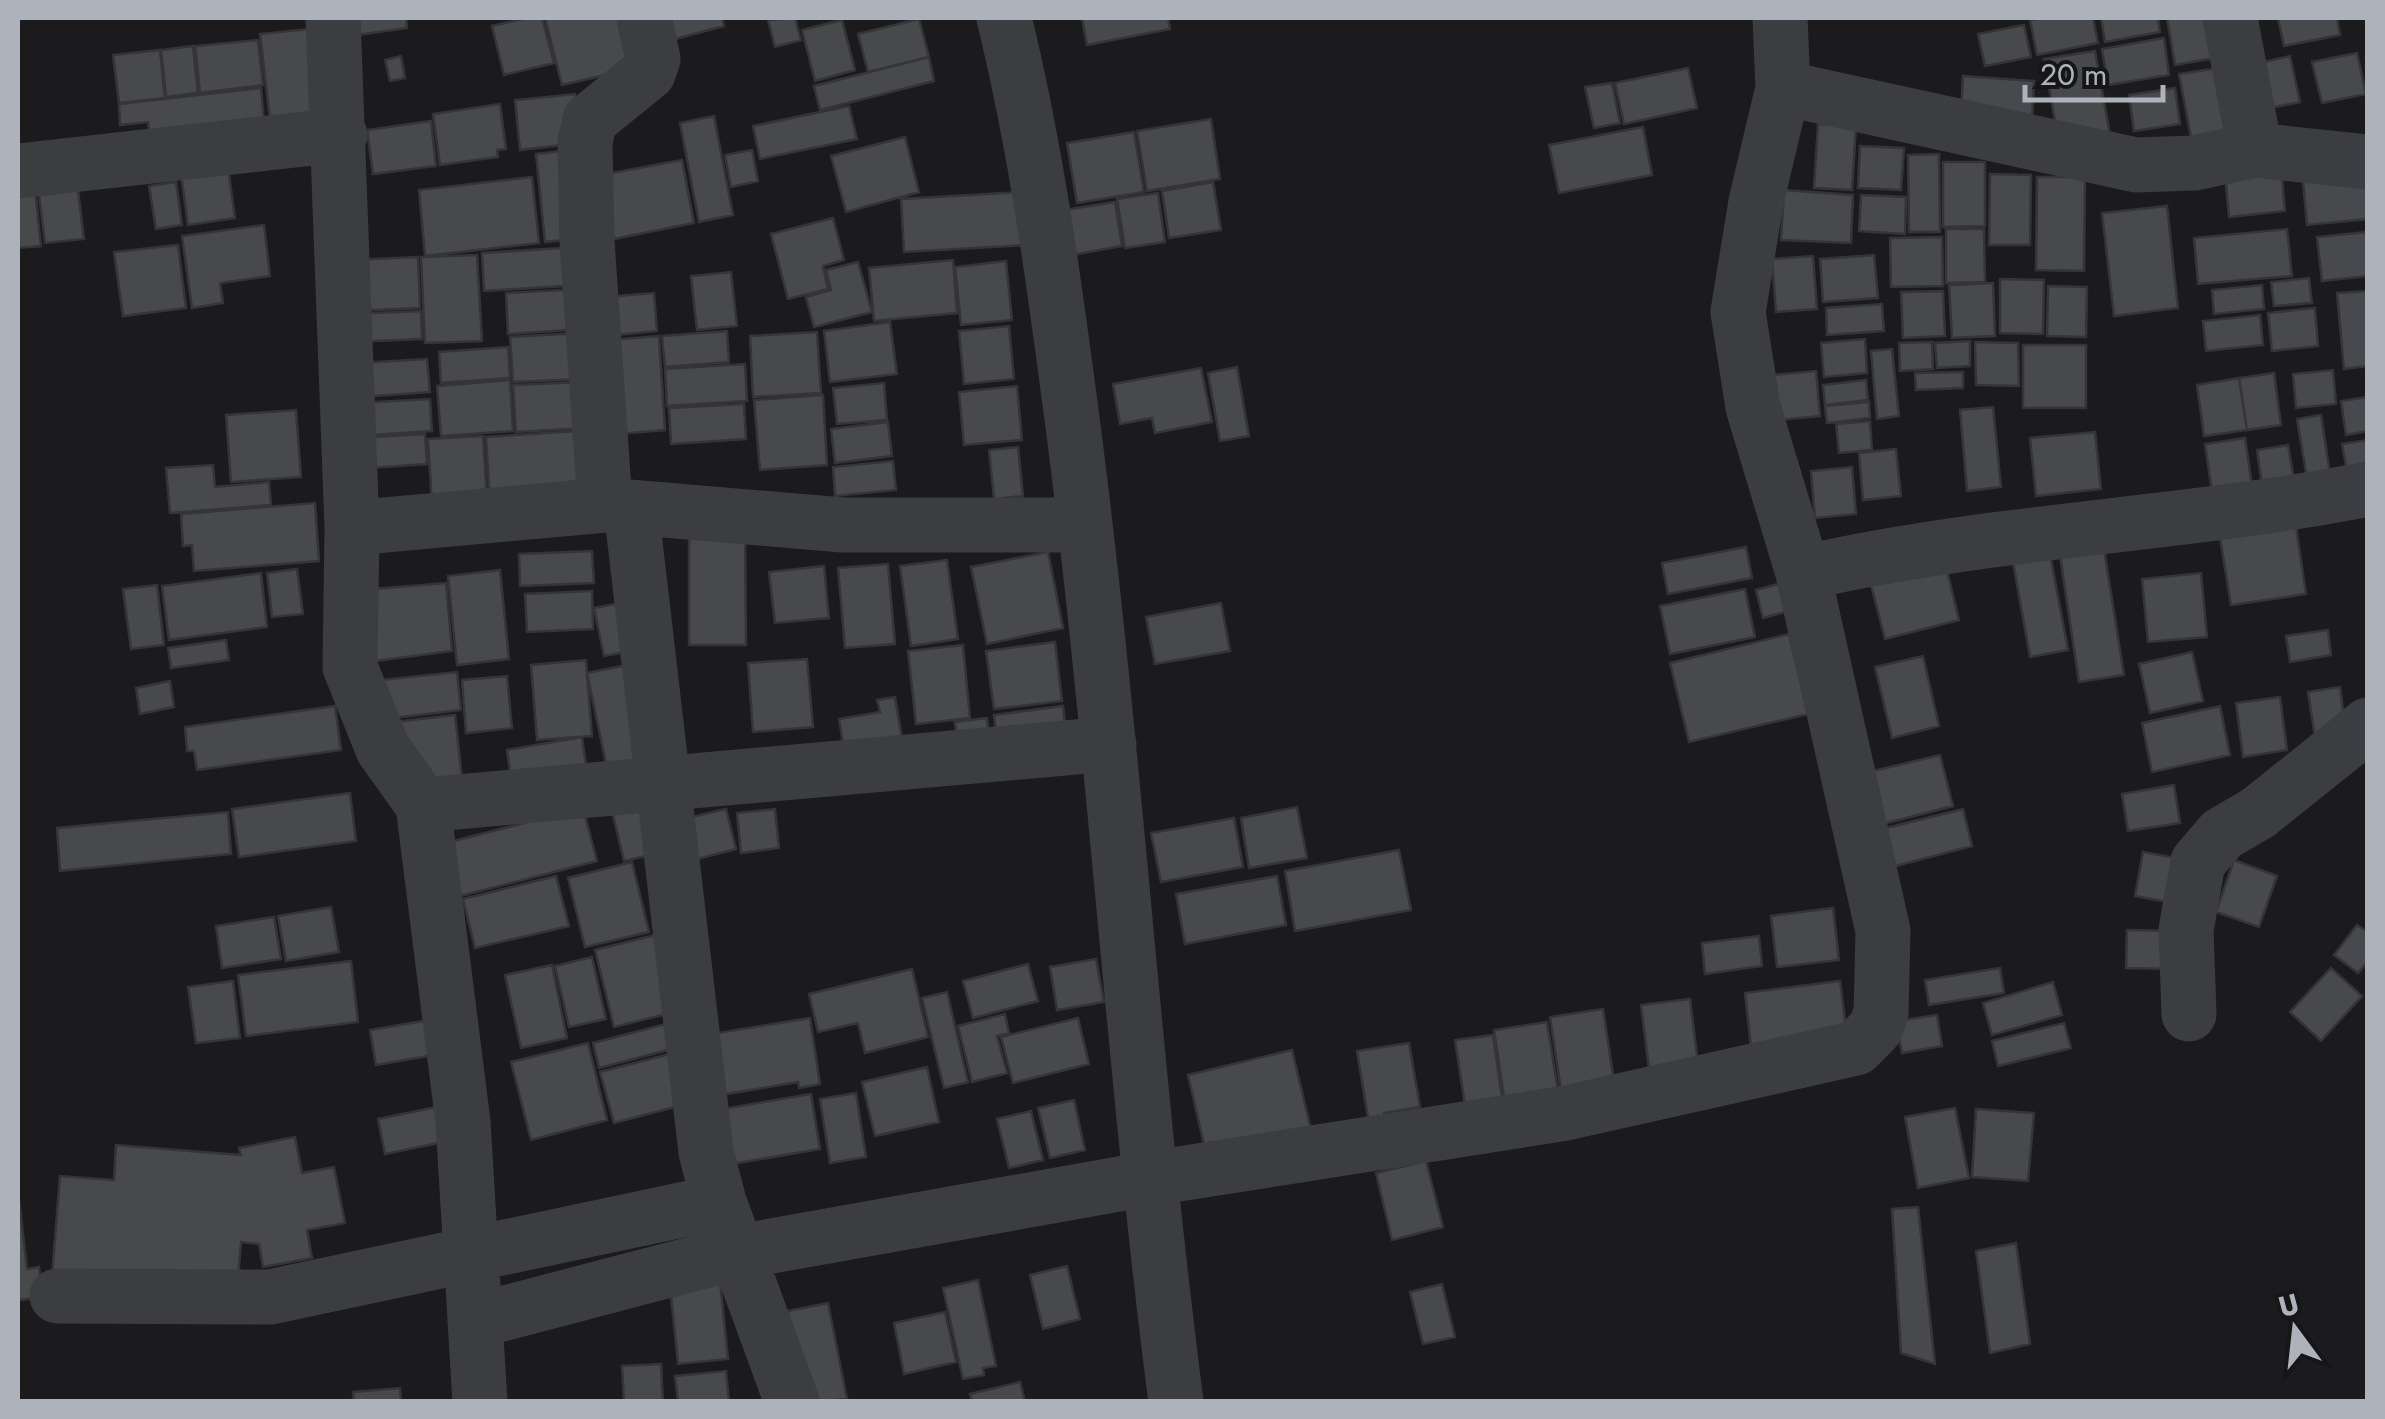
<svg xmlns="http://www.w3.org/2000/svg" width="2385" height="1419" font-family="Jost,sans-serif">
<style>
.building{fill:#48494d;stroke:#353538;stroke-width:2.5}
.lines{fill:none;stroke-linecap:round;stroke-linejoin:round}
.street{stroke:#3c3d41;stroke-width:55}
</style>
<rect width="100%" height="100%" fill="#1b1b1d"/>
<path class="building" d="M348,18H406L407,28L350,36Z
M527,18H542L554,63L504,75L492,26Z
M545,18H636L648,65L562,85Z
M662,18H722L724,26L668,41Z
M795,18L801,40L775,47L768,20Z
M1082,18H1168L1170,29L1087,45Z
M2043,18H2093L2098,43L2037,55L2030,20Z
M2101,18H2158L2160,32L2105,42Z
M2167,18H2219L2226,56L2175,65Z
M2278,18H2337L2340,35L2284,46Z
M919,19L929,57L868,72L858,34Z
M842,20L855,70L815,81L802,30Z
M2024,25L2031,57L1985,66L1978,34Z
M309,29L319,124L271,129L260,34Z
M2164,38L2169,75L2108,85L2102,49Z
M258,40L263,85L200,93L195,46Z
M193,46L198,93L166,97L161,50Z
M160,50L165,98L119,103L113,55Z
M2095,51L2110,135L2059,144L2044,59Z
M2357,53L2366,94L2322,103L2312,62Z
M401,56L405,78L390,81L385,60Z
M2290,56L2300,102L2261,110L2251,65Z
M929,57L934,81L820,110L814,86Z
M2231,66L2242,134L2192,143L2179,74Z
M1688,68L1697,108L1624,124L1615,83Z
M1963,76L2034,81L2032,118L1961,113Z
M1612,83L1620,123L1594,128L1585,87Z
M261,88L265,133L151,146L148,122L120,125L119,104Z
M2175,88L2180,124L2134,131L2129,95Z
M575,94L580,143L520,150L515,100Z
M500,104L506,149L497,150L498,157L440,165L433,114Z
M849,106L857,139L760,159L753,126Z
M714,116L733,215L699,222L680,123Z
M1211,119L1220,179L1147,191L1137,131Z
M431,121L436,166L373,174L367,130Z
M1818,124L1856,126L1852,190L1814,188Z
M1643,127L1652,175L1559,193L1549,145Z
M1134,132L1144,192L1077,203L1067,143Z
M905,137L919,192L846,212L831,156Z
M1860,146L1904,148L1901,190L1858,188Z
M571,150L581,238L545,242L536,154Z
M752,150L758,181L731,187L725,155Z
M1939,154L1940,232H1909L1908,155Z
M682,160L694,223L614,239L601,175Z
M1943,162H1985V226L1943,227Z
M228,167L235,218L188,225L181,174Z
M2281,167L2285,211L2229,217L2225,173Z
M1990,174L2031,175L2030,245H1989Z
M2368,175V219L2307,225L2303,182Z
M532,177L539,243L425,256L419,190Z
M2037,177H2085L2084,271L2036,270Z
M176,182L182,225L156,229L149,186Z
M1213,182L1221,230L1169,238L1162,191Z
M35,189L41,246L18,248V191Z
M78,190L84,239L45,243L39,195Z
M1784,190L1853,195L1851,243L1781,240Z
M1022,192L1025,245L904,252L901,199Z
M1158,193L1165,242L1125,248L1117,199Z
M1861,195L1906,197L1905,234L1859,231Z
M1115,202L1122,246L1072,255L1064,210Z
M2167,206L2178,308L2114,316L2102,213Z
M833,218L844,260L823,266L828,289L788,299L771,234Z
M264,225L270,276L220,283L223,303L192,308L182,236Z
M1946,229H1984L1985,282L1946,283Z
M2287,229L2292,276L2198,284L2194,238Z
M2368,232V276L2322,281L2317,237Z
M1942,237L1943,286L1891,287L1890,238Z
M178,245L186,308L123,316L114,252Z
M578,247L580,285L484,291L482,253Z
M477,255L482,341L425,343L421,257Z
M1874,255L1878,298L1823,302L1820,259Z
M1813,256L1817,309L1776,312L1772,259Z
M418,257L420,308L354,311L352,260Z
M953,260L957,313L874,321L869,268Z
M1006,261L1012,320L961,325L955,267Z
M858,262L872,312L814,327L806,297L831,290L826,270Z
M731,272L737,326L697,330L691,276Z
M2309,278L2312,303L2274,306L2271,282Z
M2000,279L2044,280L2043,334L2000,333Z
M1993,283L1995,336L1952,338L1949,285Z
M2262,285L2264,309L2214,314L2212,290Z
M2048,286L2087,287L2086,337L2047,336Z
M579,289L581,329L508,334L506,293Z
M1943,291L1945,336L1903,338L1901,292Z
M2368,291V366L2344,369L2337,293Z
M654,293L657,331L607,336L605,297Z
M1882,304L1884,331L1827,335L1826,308Z
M2315,308L2318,346L2272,351L2268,313Z
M421,311L422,339L352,342L351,314Z
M2260,315L2263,345L2206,351L2203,321Z
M890,322L897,374L830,382L824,331Z
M1009,326L1014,379L964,384L959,331Z
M727,331L729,362L665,367L662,336Z
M817,332L821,393L753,397L750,336Z
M581,333L583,379L513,382L510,337Z
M659,336L665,430L618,434L611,340Z
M1865,339L1867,373L1824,377L1821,343Z
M1970,341V366L1937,368L1935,343Z
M1932,342L1933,369L1900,371L1899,343Z
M1975,342L2018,343L2019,386L1976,385Z
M2023,345H2086V408H2023Z
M508,347L510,378L441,383L439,352Z
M1892,349L1899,416L1877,419L1871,351Z
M427,359L430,392L361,397L359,363Z
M745,364L747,401L667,406L665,369Z
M1237,367L1249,436L1220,441L1208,373Z
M1201,368L1212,422L1155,433L1152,418L1120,424L1113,384Z
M2333,370L2336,404L2296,408L2293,374Z
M1816,371L1820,416L1777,420L1772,375Z
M1963,372V388L1916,390L1915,373Z
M2274,373L2281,425L2247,430L2239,378Z
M2239,378L2247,430L2204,436L2197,385Z
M510,380L513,431L441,436L437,386Z
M1866,380L1868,400L1825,405L1823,385Z
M584,382L586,428L516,432L513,385Z
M884,383L887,420L837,424L833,388Z
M1017,386L1022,440L964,445L959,392Z
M823,395L827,465L760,470L754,400Z
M2368,397V431L2346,435L2341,401Z
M430,399L432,431L358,436L357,403Z
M1869,402L1870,418L1827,423L1825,406Z
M744,404L746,439L671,444L669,408Z
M1993,407L2001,487L1967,491L1960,410Z
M296,410L301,477L231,482L226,415Z
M2321,415L2330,474L2307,478L2297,419Z
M1870,421L1872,450L1839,453L1836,424Z
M888,422L892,456L835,463L831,429Z
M593,430L598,504L490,503L486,437Z
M2095,432L2101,489L2036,496L2030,438Z
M425,434L427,464L357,469L356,438Z
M483,436L487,500L432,504L428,439Z
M2245,438L2252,486L2212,492L2205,444Z
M2368,440V468L2347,471L2342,444Z
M2288,445L2294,480L2262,485L2257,450Z
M1018,447L1023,496L994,499L989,450Z
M1896,449L1901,496L1863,500L1859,453Z
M893,461L896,490L835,496L833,467Z
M213,465L215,487L269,482L271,505L170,513L166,468Z
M1852,467L1856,514L1815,518L1811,471Z
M315,503L319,561L194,571L192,545L183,546L181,514Z
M2294,513L2306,594L2231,605L2218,525Z
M689,529H745L746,645H689Z
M1746,547L1752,578L1668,594L1662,563Z
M2104,549L2124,675L2079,682L2060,556Z
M592,551L594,583L520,586L519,554Z
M1048,552L1063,628L987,644L971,567Z
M2050,554L2068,650L2030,657L2013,562Z
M947,560L958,639L911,646L900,566Z
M888,564L895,644L845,648L838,568Z
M824,566L829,618L775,623L769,572Z
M1946,566L1959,620L1885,639L1871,585Z
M297,569L303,614L272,617L267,573Z
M500,570L509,659L457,665L448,576Z
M261,573L267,627L169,640L162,586Z
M2201,573L2207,637L2148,642L2142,579Z
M1792,580L1800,608L1763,618L1756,590Z
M446,583L452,651L367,662L361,590Z
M157,585L164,645L131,649L123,589Z
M1745,589L1755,637L1670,654L1660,606Z
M592,591L593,629L527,632L525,594Z
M626,602L636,650L604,656L594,608Z
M1221,603L1230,651L1155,664L1146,617Z
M2328,630L2331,655L2290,662L2286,636Z
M1789,634L1808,714L1689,742L1670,663Z
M226,640L229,660L171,668L168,648Z
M1055,642L1062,701L994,709L986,651Z
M963,645L970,718L916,724L908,651Z
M2192,652L2203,701L2150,713L2139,664Z
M1923,656L1939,726L1892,738L1875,667Z
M807,659L813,727L753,732L748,663Z
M586,660L592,736L537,740L531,665Z
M632,664L654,769L609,778L587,673Z
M457,672L461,710L385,719L381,680Z
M507,676L512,728L466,733L462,680Z
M170,681L174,707L140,714L136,688Z
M2340,687L2346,732L2315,737L2308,692Z
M895,697L902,739L844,749L839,719L880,712L877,700Z
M2280,697L2287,750L2243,757L2236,703Z
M335,706L341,750L197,770L194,751H187L185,727Z
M1063,706L1066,734L997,743L994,715Z
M2220,706L2230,755L2152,772L2142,723Z
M455,715L464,796L409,784L394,722Z
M987,718L990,743L958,747L955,722Z
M582,737L587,773L512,785L507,750Z
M1940,755L1953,806L1883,824L1869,772Z
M2174,785L2180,823L2128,831L2122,794Z
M350,793L356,841L239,857L232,809Z
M649,793L663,852L624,861L610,802Z
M1297,807L1307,858L1249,868L1241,818Z
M583,808L597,861L460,896L446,843Z
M726,809L736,849L686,862L675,821Z
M775,809L779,848L741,853L737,813Z
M1963,809L1972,846L1892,867L1882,829Z
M228,812L231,854L60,871L57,828Z
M1234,818L1243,867L1161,882L1151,833Z
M1399,850L1411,910L1295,931L1285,871Z
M2143,852L2187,860L2179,904L2135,896Z
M2234,860L2277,876L2259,927L2216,912Z
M632,862L649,932L585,947L568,878Z
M556,876L569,926L475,948L463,899Z
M1277,876L1286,925L1185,944L1176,894Z
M331,907L339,952L286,961L278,916Z
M1833,908L1839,960L1777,967L1771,916Z
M274,917L281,959L222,968L216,926Z
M2357,925L2368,932V961L2358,973L2334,955Z
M2127,930L2177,931L2176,969L2126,968Z
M663,933L683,1010L614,1027L595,950Z
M1759,936L1762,966L1705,974L1702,943Z
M592,957L606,1019L569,1027L555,966Z
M1096,959L1104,1002L1057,1010L1050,967Z
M351,961L358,1022L246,1036L238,975Z
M1028,964L1038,1001L973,1018L963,981Z
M552,965L567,1038L521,1048L505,975Z
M2000,968L2004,993L1929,1005L1925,980Z
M2331,968L2362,996L2321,1041L2290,1012Z
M912,969L928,1037L865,1053L858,1023L818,1032L809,994Z
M233,981L240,1038L196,1043L188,987Z
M1840,981L1848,1044L1752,1056L1745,993Z
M2053,982L2062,1015L1992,1035L1983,1003Z
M947,992L968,1082L944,1088L922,998Z
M1690,999L1698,1063L1649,1069L1641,1005Z
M1603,1009L1617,1101L1564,1110L1550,1017Z
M1005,1014L1009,1033L997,1036L1007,1073L972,1082L958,1026Z
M1937,1015L1942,1046L1902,1053L1896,1021Z
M810,1018L820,1084L799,1088L798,1082L709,1097L699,1036Z
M1078,1018L1089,1064L1013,1083L1001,1037Z
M685,1019L691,1044L599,1068L593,1043Z
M429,1020L434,1055L376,1065L370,1030Z
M1547,1022L1561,1110L1507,1118L1494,1030Z
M2064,1023L2071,1048L1998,1066L1992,1041Z
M1493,1035L1505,1118L1468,1125L1455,1040Z
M588,1043L607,1120L531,1140L511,1062Z
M1409,1043L1420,1107L1384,1113L1388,1133L1371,1136L1357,1051Z
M1292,1050L1313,1138L1208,1162L1188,1075Z
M681,1051L694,1102L614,1123L600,1072Z
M927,1067L939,1122L875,1136L862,1082Z
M856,1093L866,1157L830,1163L820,1099Z
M811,1094L820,1149L726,1165L717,1110Z
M1074,1100L1085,1150L1050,1158L1038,1108Z
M446,1105L453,1140L385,1154L378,1119Z
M1955,1108L1969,1178L1918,1188L1905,1117Z
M1976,1109L2034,1113L2028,1181L1972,1177Z
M1031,1111L1043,1160L1009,1168L997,1119Z
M295,1137L302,1173L334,1167L345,1223L307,1230L312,1258L263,1267L259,1244L241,1242L237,1291L51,1288L60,1176L114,1180L116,1145L241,1155L239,1148Z
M1426,1161L1443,1227L1392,1240L1376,1173Z
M18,1191L27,1269L39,1267L43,1297L18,1300Z
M1918,1207L1935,1364L1901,1353L1892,1209Z
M2016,1243L2030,1344L1990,1353L1976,1251Z
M1067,1266L1080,1319L1043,1329L1030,1275Z
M719,1271L728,1359L678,1364L669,1276Z
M978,1280L996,1366L983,1368L984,1375L963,1379L943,1288Z
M1442,1284L1455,1337L1423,1344L1410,1292Z
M828,1303L847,1399L806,1402L788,1311Z
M945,1312L956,1362L904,1374L894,1323Z
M661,1364L663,1402H624L622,1366Z
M726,1371L729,1402H678L675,1376Z
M1020,1382L1025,1402H972L970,1394Z
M400,1388L401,1402H354L353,1392Z"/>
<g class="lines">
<path class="street" d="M333,18L352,528L350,667L383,749L423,805L463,1122L480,1402
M1004,18C1037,152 1055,289 1073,426C1115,751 1134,1077 1176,1402
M2230,18L2255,150
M1783,88L2136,165L2194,163L2255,150L2368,162
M18,171L340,135
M605,505L587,241L585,142L590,120L648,73L653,59L644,18
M631,508L706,1152L719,1202L792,1402
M352,528L605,505L843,525H1085
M1803,573C1989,530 2181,526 2368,489
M423,805L1109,744
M2189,1014L2186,930L2198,862L2222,834L2258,813L2368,725
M57,1296L270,1297L719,1202
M475,1321L738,1252L1147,1179L1566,1113L1856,1048L1875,1029L1881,1013L1883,931L1803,573L1753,407L1738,312L1756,202L1783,88L1780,18"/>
</g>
<rect width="2385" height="1419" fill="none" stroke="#aeb3bb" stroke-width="40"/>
<g transform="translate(2295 1329) rotate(345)" stroke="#161618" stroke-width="8" paint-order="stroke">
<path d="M0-8L18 38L0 25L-18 38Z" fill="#aeb3bb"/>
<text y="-15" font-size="28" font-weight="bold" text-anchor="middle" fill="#aeb3bb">U</text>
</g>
<path d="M2025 85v15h138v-15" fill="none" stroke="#aeb3bb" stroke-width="5"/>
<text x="2040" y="85" font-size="30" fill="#aeb3bb" stroke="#161618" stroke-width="8" paint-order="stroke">20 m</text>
</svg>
